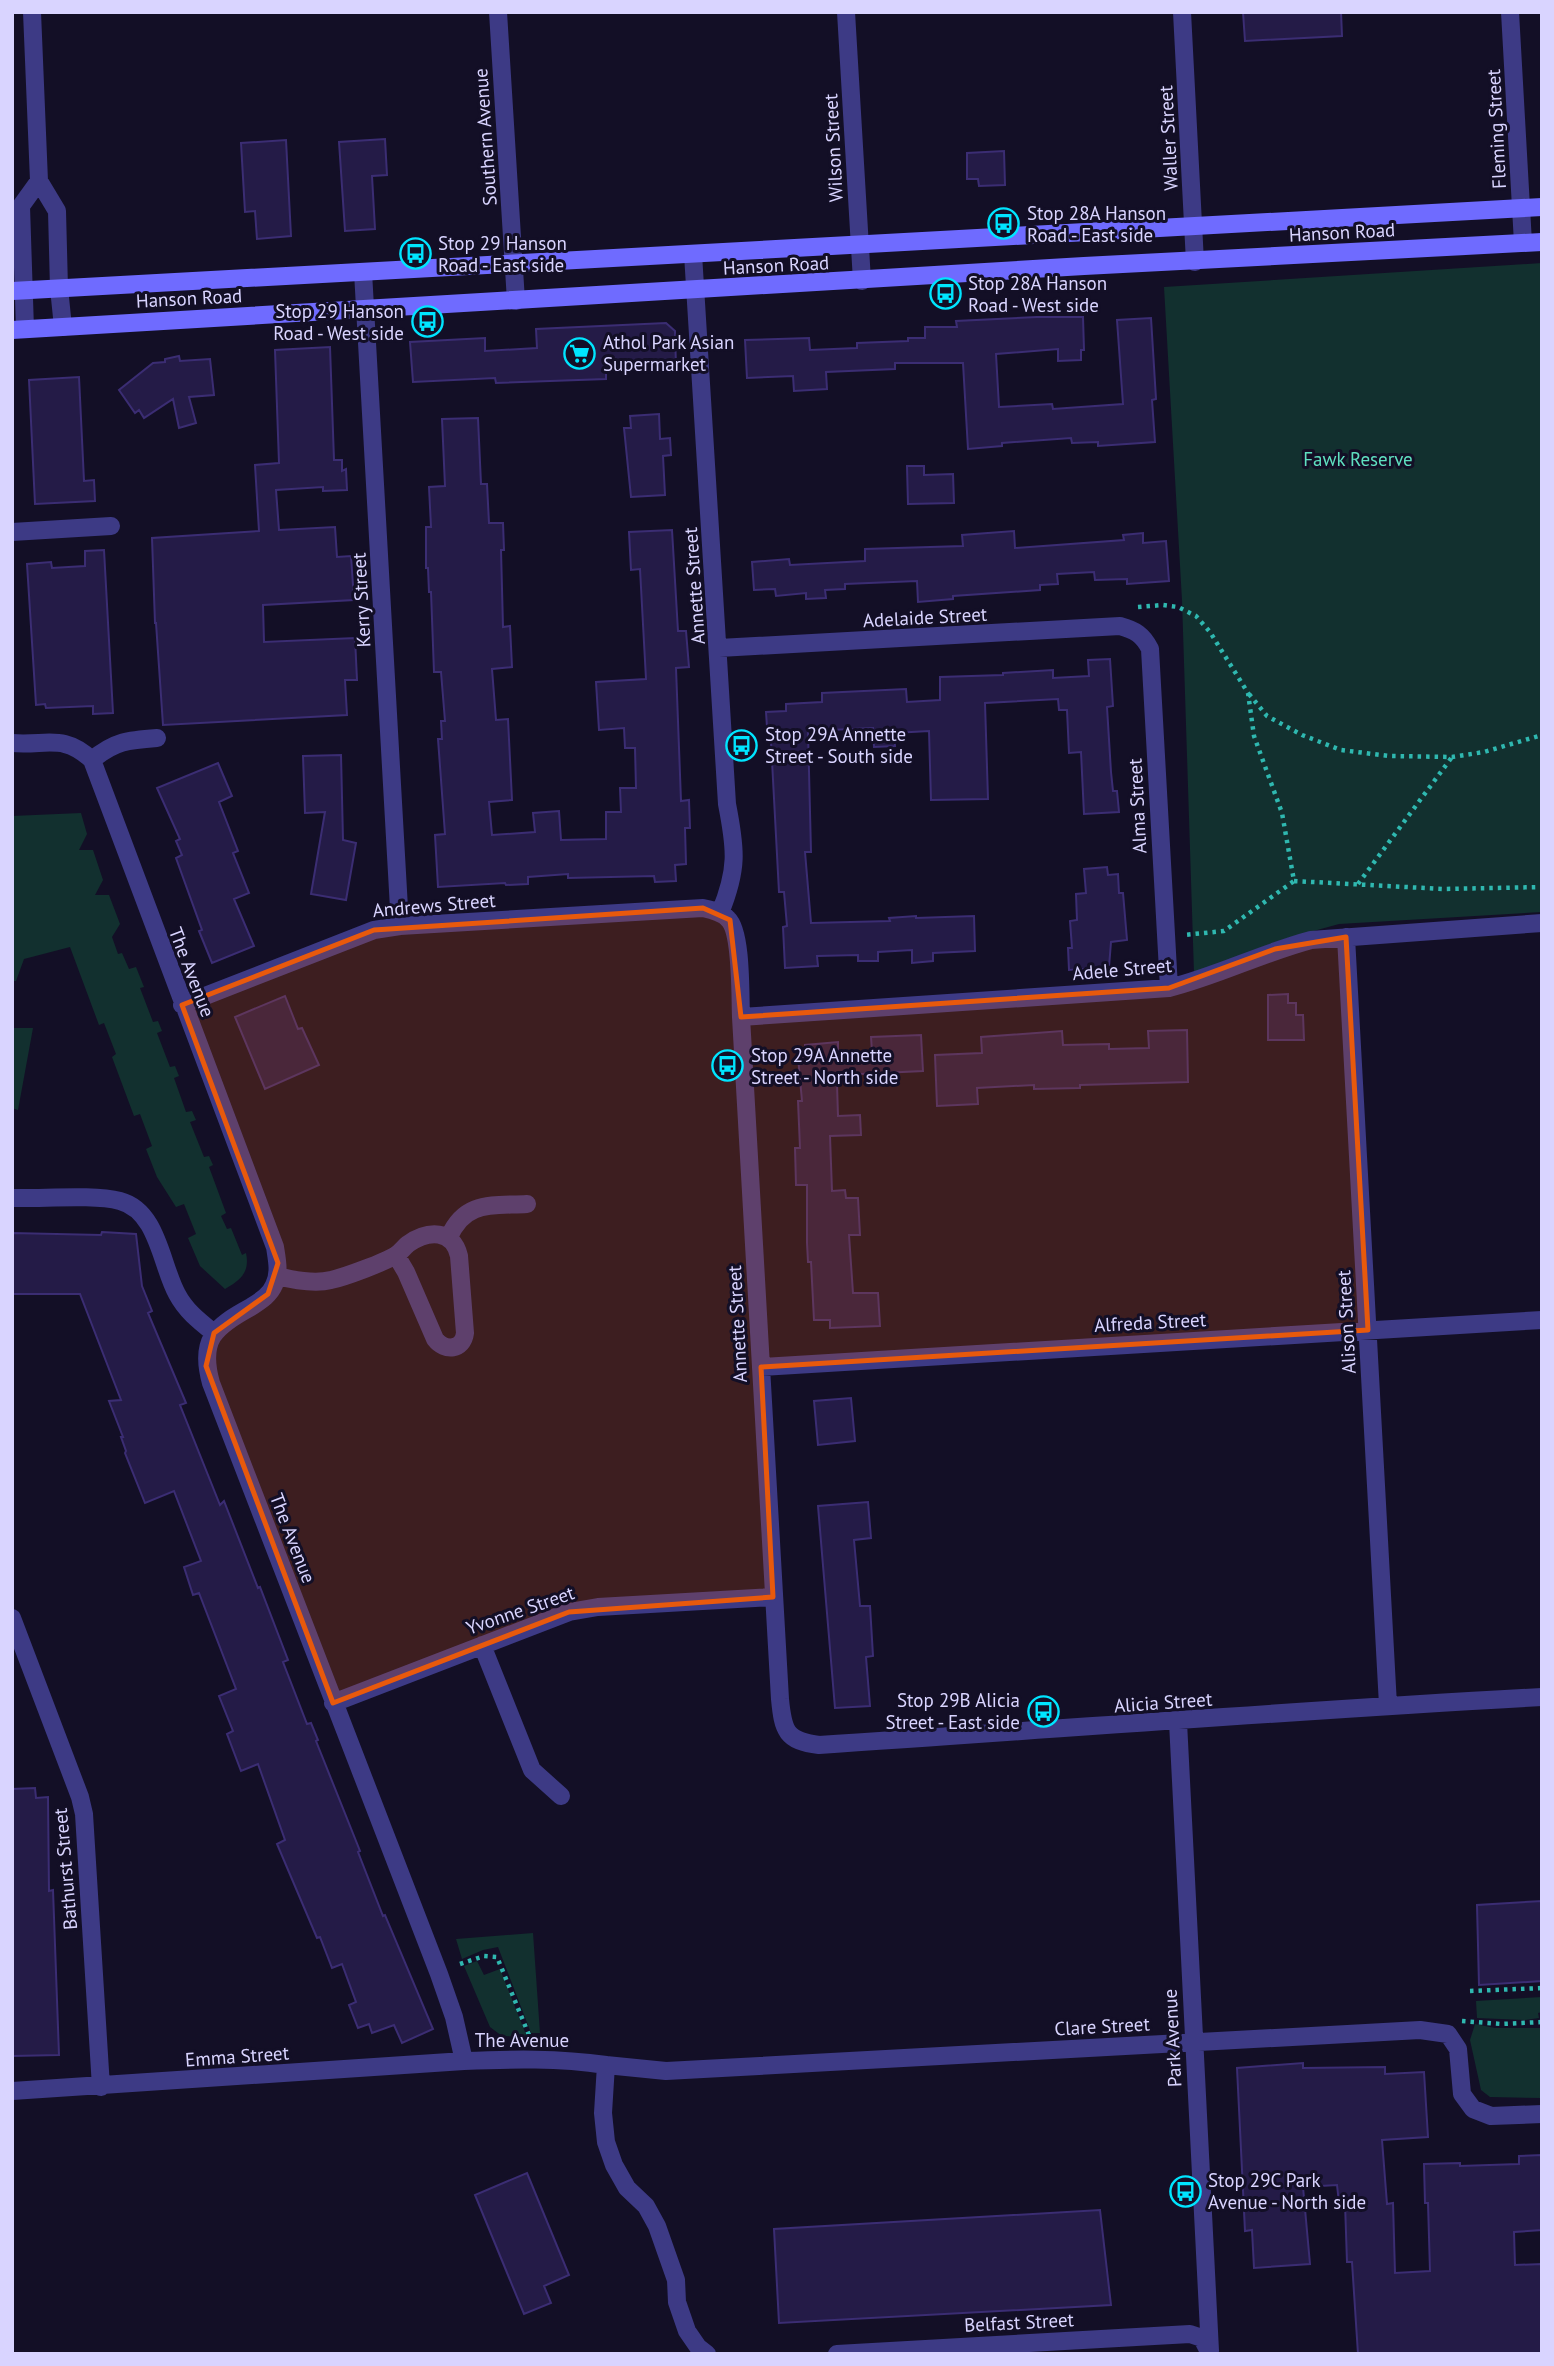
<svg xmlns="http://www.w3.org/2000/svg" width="1554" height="2366" font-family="'PT Sans',sans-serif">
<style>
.green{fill:#12302f}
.building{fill:#241b47;stroke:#3b2d73;stroke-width:2}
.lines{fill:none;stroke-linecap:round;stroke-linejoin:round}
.path{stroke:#2fb8b0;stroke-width:4.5;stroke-dasharray:3.5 5;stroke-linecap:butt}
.street{stroke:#3d3a85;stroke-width:18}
.secondary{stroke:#6f6bff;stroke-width:18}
.marked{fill:#e8590c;fill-opacity:0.2;stroke:#e8590c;stroke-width:5;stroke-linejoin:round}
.labels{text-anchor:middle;stroke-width:6;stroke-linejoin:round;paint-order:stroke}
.street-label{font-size:19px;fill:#d9d4ff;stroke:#130f26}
.poi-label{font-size:19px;fill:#d9d4ff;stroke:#130f26;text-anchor:start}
.park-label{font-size:19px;fill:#5fe0c0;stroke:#130f26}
</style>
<rect width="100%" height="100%" fill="#130f26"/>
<path class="green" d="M1542,263V912L1339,924L1281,940L1194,973L1182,600L1164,287Z
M81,813L87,834L79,850H93L103,880L95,895H109L120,924L112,937L118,954L122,953L129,969L136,967L144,987L140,988L153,1022L158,1021L162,1031L157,1033L170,1067L175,1066L179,1076L174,1078L186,1112L192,1111L196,1120L190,1122L204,1157L209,1156L213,1165L209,1167L226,1213L221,1216L227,1229L231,1228L242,1255L246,1253C250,1272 241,1280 225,1289L200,1266L188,1238L196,1234L184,1204L176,1207L157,1177L146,1149L152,1146L140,1114L134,1116L112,1057L116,1054L104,1023L99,1025L70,947L24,959L16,981H12V816Z
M12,1028H33L18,1110L12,1108Z
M533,1933L540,2033H531L498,1947L483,1950L462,1959L456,1939Z
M477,1961L484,1975L500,1969L527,2037L502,2036L490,2027L464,1966Z
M1542,1997V2012L1538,2013L1539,2018L1525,2020L1477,2018L1476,2001Z
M1475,2024L1495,2028H1542V2098L1490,2097L1481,2090L1470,2040Z"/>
<path class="building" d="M1243,12H1341L1342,36L1245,41Z
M385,139L387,175L372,176L375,229L345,231L339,142Z
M286,140L291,236L257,239L255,211L245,212L241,143Z
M1004,151L1005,185L979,186L978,179H967V153Z
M1037,317H1083L1084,350H1081V360L1058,361V349L996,354L999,407L1052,404L1053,409L1123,404L1117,320L1151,318L1156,399L1152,400L1155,442L1098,446V442L1072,443L1071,438L1002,443V446L968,449L963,363H895V369L826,372L827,389L794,391L793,376L747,378L745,340L809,338L810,350L857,348V343L908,341V338H925V327H957L956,321Z
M666,323L675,331L676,367L606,370V379L496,383L495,378L413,382L410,342L485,338V351L537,348L536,329Z
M330,347L334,460H342V471L346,469L347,490L323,491V487L276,490L279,530L335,527L337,557L351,556L354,600L263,605L264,642L355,638L357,680H345L347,715L163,725L156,623H155L152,538L259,531L255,465L279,463L275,350Z
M179,356L180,361L210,359L214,395L189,397L196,423L179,428L173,399L144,418L139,410L135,413L119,390L153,363L165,362V359Z
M79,377L84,481L94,480L95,501L35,504L29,380Z
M659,414L660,439L670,438L671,455L663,456L665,495L631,497L624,428H631L630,416Z
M478,418L481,484H487L489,523H503L504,550H501L503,627L510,626L512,667L492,669L496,720L508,719L512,800L489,802L492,835L535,832L533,813L559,811L561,840L606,839V812H621L620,788H636L635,748H625L624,728L599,730L596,682L646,679L640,569L631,570L629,532L672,530L678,631H686L689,667L676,668L681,801L689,800L690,828H685L686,864L675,865L676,881L655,882L654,876L568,878V874L528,877V884L506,885L505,883L438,887L435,835L445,834L438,739H442L441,721H445L441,672H434L431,592H429L428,568H426V527H431L429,487L445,486L442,419Z
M907,466H924V475L953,474L954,503L908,504Z
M1014,531L1015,548L1124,540L1123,535L1143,533V543L1166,541L1169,581L1127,584V579L1095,580L1094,572L1057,574L1058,584L1040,585V590L953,596V599L918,602L917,581L845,584V589L825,590L826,598L806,599V593L776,596L775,589L754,590L752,562L789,559L790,565L865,561V549L963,546L962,535Z
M104,550L113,713L93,714V706L46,708L45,704L36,705L27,564L51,562L52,568L85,566V551Z
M1110,659L1113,706L1107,707L1111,772L1113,791H1117L1119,812L1084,814L1081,752L1069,753L1067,710H1059L1058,699L985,703L988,799L931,800L929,731L894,733L895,746L874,747L873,728L808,731L811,852H805L811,923L890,921L889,918L916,916V918L974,916L975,951L933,953V961L912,963V950L878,952V961H858V955L817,956L818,966L785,968L783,927L787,926L784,892H779L771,742H768L766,712L786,711V704L822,702V693L906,689L907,702L940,700V677L1003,675V673L1053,670V678L1089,676L1088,660Z
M341,755L343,840L356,843L346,900L311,894L325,812L305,813L303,756Z
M218,763L232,796L219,802L238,851L233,853L249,893L234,899L254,946L212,963L199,931L202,930L176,858L182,855L176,841L180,839L157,788Z
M1107,867L1108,875L1118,874L1119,893H1123L1127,940L1111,942L1109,967L1069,970L1068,948H1072L1070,921L1077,920L1076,894L1086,893L1084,869Z
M1288,994V1003H1296V1015H1303L1304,1040H1268V995Z
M285,996L298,1029L302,1028L319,1065L265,1089L235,1017Z
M1187,1030L1188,1082L1080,1085V1088L1034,1089V1085L977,1088L978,1104L937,1106L935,1055L982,1053L981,1037L1062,1031L1063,1045L1109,1044V1049L1149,1048L1148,1031Z
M921,1035L923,1071L840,1075V1083L837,1084L838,1116L860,1115L861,1135L830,1136L832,1191L845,1190L846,1198H858L860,1235H849L853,1293H878L880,1326L830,1328V1320H814L811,1262H808L807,1243V1185H796L795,1148H800L798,1101H802L798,1057H806L805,1045L838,1042V1053L872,1052L871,1037Z
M102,1232L136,1234L142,1286L152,1311L148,1313L186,1403L180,1405L220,1505L224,1501L258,1588L260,1587L288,1660L283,1662L307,1724L311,1723L318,1740L316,1741L360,1851L358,1852L383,1916L385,1915L433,2029L402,2043L394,2025L372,2033L369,2024L358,2028L349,2005L356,2002L342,1964L332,1968L320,1937L317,1938L277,1844L285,1840L258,1764L241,1771L227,1734L233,1731L219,1696L236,1689L199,1593L193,1595L184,1567L201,1561L174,1491L145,1503L125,1453L126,1451L121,1437H123L109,1401L121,1400L80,1294H12V1233L101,1235Z
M851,1398L855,1441L818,1445L814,1401Z
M868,1502L871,1538L854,1540L860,1606H870L873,1656L866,1657L870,1706L835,1708L818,1506Z
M35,1788L36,1798L48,1797L49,1891L53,1890L59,2055L12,2056V1789Z
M1542,1901V1981L1479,1985L1477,1905Z
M1303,2063V2068L1385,2067V2074L1424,2072L1428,2137L1382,2140L1387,2204L1393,2203L1395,2273L1430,2271L1428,2203H1425L1424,2164L1460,2163V2166L1519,2164V2156L1542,2155V2230L1514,2232L1515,2265L1542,2264V2354H1358L1352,2262H1347L1345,2203H1339L1337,2185L1303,2187L1310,2264L1254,2268L1252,2230L1245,2231L1237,2068Z
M527,2173L569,2275L544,2286L551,2303L524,2314L475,2195Z
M1100,2210L1111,2305L779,2323L774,2229Z"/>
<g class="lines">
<path class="path" d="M1138,607L1163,605L1178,607L1196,616L1210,632L1248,693L1254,736L1282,813L1294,881L1224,931L1184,935
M1249,694L1267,716L1302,735L1341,750L1389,756L1452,757L1484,752L1542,735
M1294,881L1443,889L1542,887
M1358,884L1452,757
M460,1964L484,1956L497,1957L531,2040
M1470,1991L1542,1988
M1462,2021L1501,2024L1542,2022"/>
<path class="street" d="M32,12L39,181L57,211L59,288L63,327
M498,12L516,301
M846,12L862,281
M1182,12L1195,262
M1510,12L1523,243
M693,254L727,804C736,850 738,869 720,913
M363,272L400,926
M25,329L21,206L39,181
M12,532L111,526
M719,648L1120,626C1135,630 1143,635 1150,649L1169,988
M12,743C47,746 63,733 92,760L275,1247C277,1260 280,1273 274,1285C270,1295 260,1301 251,1307C214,1327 199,1340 211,1383L439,1974L454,2017L464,2061C512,2059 558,2058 606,2065L603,2113L606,2142L614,2165L627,2188L646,2206L657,2226L676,2280L677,2302L687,2331L698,2347L707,2354
M92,760C115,741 128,740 157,738
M1346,937L1388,1705
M182,1005L374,930L400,926L703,908C712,910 722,912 728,919C742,932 740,996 741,1017L780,1699C783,1731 786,1741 819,1745C1060,1729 1301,1710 1542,1697
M741,1017L1169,988C1217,976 1262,953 1311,940L1542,923
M12,1198C42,1199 93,1194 120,1201C158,1211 161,1265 177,1294C186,1311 199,1321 214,1333
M449,1237C465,1200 492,1206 527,1204
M277,1276C293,1280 315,1284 331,1280C345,1277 385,1262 396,1255C401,1252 404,1247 408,1244C428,1230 453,1229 459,1256L465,1333C463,1350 445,1352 435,1339L406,1272L396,1255
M761,1367L1542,1320
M12,1618L80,1797L84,1814L101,2087
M482,1645L532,1770L561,1796
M333,1703L569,1612L598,1607L773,1597
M1178,1722L1210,2351
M606,2065L666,2071L1420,2030L1448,2034L1458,2049L1462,2094L1473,2109L1491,2116L1542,2114
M12,2091L464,2061
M837,2354L1190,2334L1202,2338L1210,2354"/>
<path class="secondary" d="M12,291L1542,207
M12,330L1084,266L1542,242"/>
</g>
<path class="marked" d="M703,908L730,920L741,1017L1169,988L1275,949L1346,937L1368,1330L761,1367L773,1597L569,1612L333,1703L206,1366L214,1333L268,1294L278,1263L182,1005L374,930Z"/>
<defs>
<symbol id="bus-ring" viewBox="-11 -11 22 22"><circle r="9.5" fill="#130f26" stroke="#00e5ff" stroke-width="1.5"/><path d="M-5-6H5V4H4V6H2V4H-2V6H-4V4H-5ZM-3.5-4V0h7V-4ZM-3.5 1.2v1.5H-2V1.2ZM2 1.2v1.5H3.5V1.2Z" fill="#00e5ff"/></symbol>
<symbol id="supermarket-ring" viewBox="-11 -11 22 22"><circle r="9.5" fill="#130f26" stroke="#00e5ff" stroke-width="1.5"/><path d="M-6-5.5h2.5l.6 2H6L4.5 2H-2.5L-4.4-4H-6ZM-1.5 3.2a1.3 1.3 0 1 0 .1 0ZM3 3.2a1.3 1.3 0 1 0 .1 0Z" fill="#00e5ff"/></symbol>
</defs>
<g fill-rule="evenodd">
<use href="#bus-ring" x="986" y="206" width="35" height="35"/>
<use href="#bus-ring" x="398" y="236" width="35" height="35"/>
<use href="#bus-ring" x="928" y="276" width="35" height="35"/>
<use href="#bus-ring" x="410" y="304" width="35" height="35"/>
<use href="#supermarket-ring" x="562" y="336" width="35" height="35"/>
<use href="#bus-ring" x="724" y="728" width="35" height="35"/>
<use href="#bus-ring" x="710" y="1048" width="35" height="35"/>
<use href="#bus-ring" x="1026" y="1694" width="35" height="35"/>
<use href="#bus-ring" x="1168" y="2174" width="35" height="35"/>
</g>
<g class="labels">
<g class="street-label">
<text transform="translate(1496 129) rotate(-93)" y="7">Fleming Street</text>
<text transform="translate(485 137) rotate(-94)" y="7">Southern Avenue</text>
<text transform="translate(1168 138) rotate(-93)" y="7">Waller Street</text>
<text transform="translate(833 148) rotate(-93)" y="7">Wilson Street</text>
<text transform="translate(1342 232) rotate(-3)" y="7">Hanson Road</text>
<text transform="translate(776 265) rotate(-3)" y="7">Hanson Road</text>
<text transform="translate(189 298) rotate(-3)" y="7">Hanson Road</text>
<text transform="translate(694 586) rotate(-94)" y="7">Annette Street</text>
<text transform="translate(361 600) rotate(-93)" y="7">Kerry Street</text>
<text transform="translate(925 617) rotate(-3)" y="7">Adelaide Street</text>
<text transform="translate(1137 806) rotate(-93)" y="7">Alma Street</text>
<text transform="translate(434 905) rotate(-5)" y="7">Andrews Street</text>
<text transform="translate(1122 969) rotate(-5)" y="7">Adele Street</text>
<text transform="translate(192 972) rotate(69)" y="7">The Avenue</text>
<text transform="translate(1150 1322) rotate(-3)" y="7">Alfreda Street</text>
<text transform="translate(1346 1322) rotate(-93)" y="7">Alison Street</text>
<text transform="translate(737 1324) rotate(-93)" y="7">Annette Street</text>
<text transform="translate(293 1538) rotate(69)" y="7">The Avenue</text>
<text transform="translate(520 1610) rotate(-19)" y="7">Yvonne Street</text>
<text transform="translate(1163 1702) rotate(-4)" y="7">Alicia Street</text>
<text transform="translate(65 1869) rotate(-95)" y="7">Bathurst Street</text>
<text transform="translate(1102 2026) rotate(-3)" y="7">Clare Street</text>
<text transform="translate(1172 2038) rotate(-93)" y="7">Park Avenue</text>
<text x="522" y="2047">The Avenue</text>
<text transform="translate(237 2056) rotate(-4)" y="7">Emma Street</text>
<text transform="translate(1019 2322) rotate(-3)" y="7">Belfast Street</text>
</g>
<g class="poi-label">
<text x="1027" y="220">Stop 28A Hanson<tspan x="1027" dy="22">Road - East side</tspan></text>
<text x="438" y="250">Stop 29 Hanson<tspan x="438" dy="22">Road - East side</tspan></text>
<text x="968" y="290">Stop 28A Hanson<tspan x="968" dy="22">Road - West side</tspan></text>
<text x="404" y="318" text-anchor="end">Stop 29 Hanson<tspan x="404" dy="22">Road - West side</tspan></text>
<text x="603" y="349">Athol Park Asian<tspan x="603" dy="22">Supermarket</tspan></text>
<text x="765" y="741">Stop 29A Annette<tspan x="765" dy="22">Street - South side</tspan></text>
<text x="751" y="1062">Stop 29A Annette<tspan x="751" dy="22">Street - North side</tspan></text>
<text x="1020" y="1707" text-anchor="end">Stop 29B Alicia<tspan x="1020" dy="22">Street - East side</tspan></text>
<text x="1208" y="2187">Stop 29C Park<tspan x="1208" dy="22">Avenue - North side</tspan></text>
</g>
<g class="park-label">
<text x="1358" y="466">Fawk Reserve</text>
</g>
</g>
<rect width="1554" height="2366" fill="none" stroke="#d9d4ff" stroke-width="28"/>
</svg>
